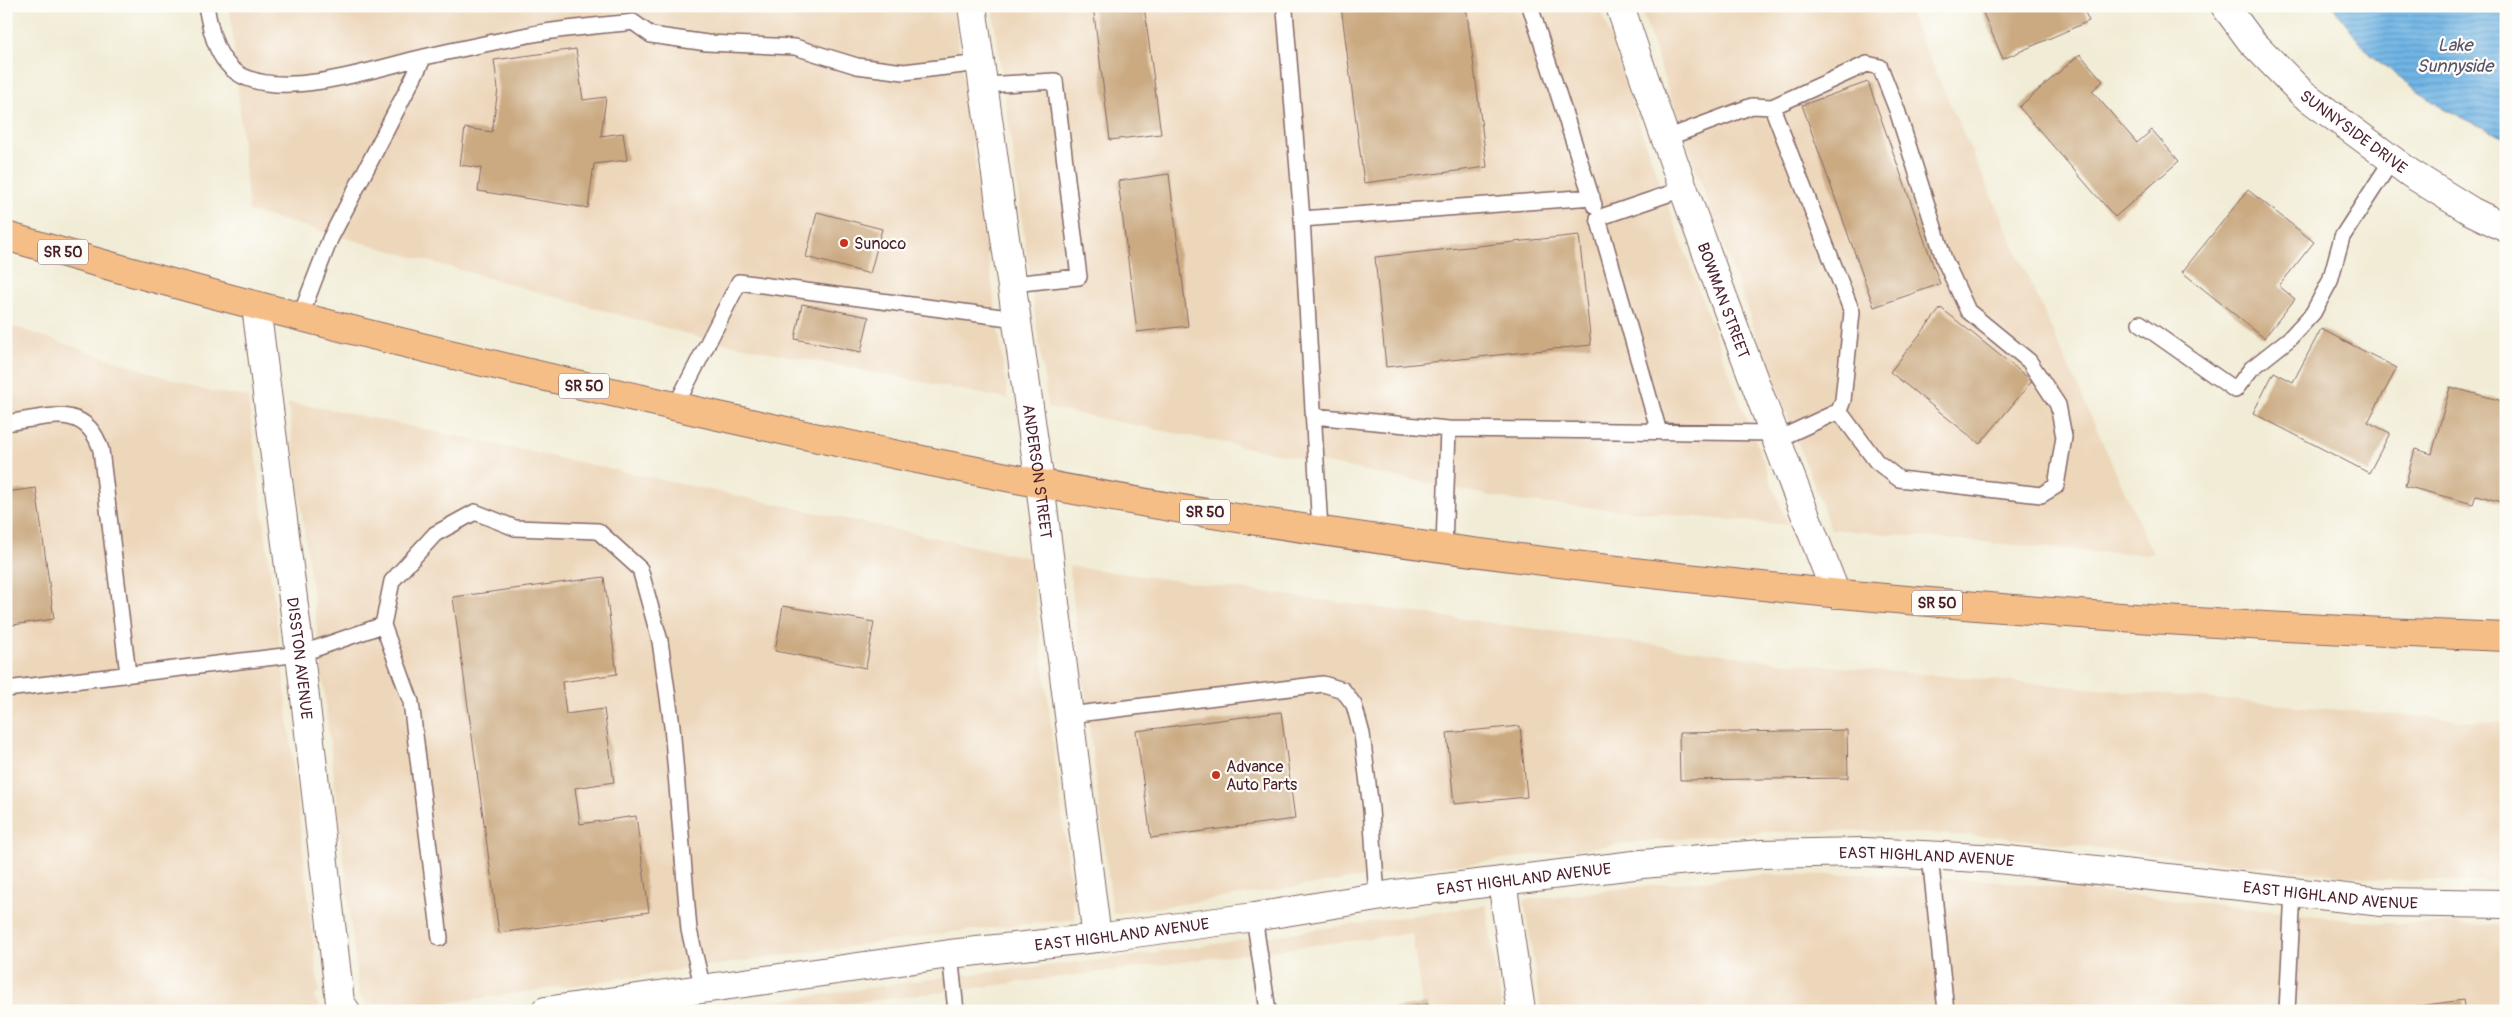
<svg xmlns="http://www.w3.org/2000/svg" width="2512" height="1017" font-family="Pangolin,sans-serif">
<style>
.built{fill:#edd7bb}
.water{fill:url(#water-rules);stroke:#5d6a88}
.building{fill:#cbaa82}
.lines{fill:none;stroke-linecap:round;stroke-linejoin:round}
.lane-casing{stroke:#846766;stroke-width:18}
.street-casing{stroke:#846766;stroke-width:30}
.highway-casing{stroke:#846766;stroke-width:30}
.lane{stroke:#fff;stroke-width:15}
.street{stroke:#fff;stroke-width:28}
.highway{stroke:#f6be87;stroke-width:28}
.poi-dot{fill:#c8321e;stroke:#fdfcf7;stroke-width:2}
.labels{text-anchor:middle;stroke-width:4.5;stroke-linejoin:round;paint-order:stroke}
.shield{fill:#fdfcf7;stroke:#806168;stroke-width:1}
.shield-label{font-size:15px;font-weight:bold;fill:#4a1f2b}
.street-label{font-size:16px;fill:#4a1f2b;stroke:#fdfcf7}
.poi-label{font-size:16px;fill:#4a1f2b;stroke:#fdfcf7;text-anchor:start}
.water-label{font-size:18px;font-style:italic;fill:#57546c;stroke:#fdfcf7}
</style>
<defs>
<pattern id="water-rules" width="6" height="5" patternUnits="userSpaceOnUse" patternTransform="scale(1.25)"><rect width="6" height="5" fill="#70b5e6"/><path d="M0 2.5h6" fill="none" stroke="#5e93bb"/></pattern>
</defs>
<rect width="100%" height="100%" fill="#fdfcf7"/>
<filter id="ink" filterUnits="userSpaceOnUse"><feTurbulence type="fractalNoise" baseFrequency=".02" numOctaves="2"/><feDisplacementMap in="SourceGraphic" scale="10" xChannelSelector="R" yChannelSelector="G"/><feConvolveMatrix kernelMatrix="1 2 1 2 8 2 1 2 1" color-interpolation-filters="sRGB"/></filter>
<filter id="wash" filterUnits="userSpaceOnUse"><feTurbulence type="fractalNoise" baseFrequency=".0096" numOctaves="4" result="noise"/><feDisplacementMap in="SourceGraphic" scale="20" xChannelSelector="R" yChannelSelector="G"/><feGaussianBlur stdDeviation="1.12" result="paint"/><feColorMatrix in="noise" values="0 0 0 0 0 0 0 0 0 0 0 0 0 0 0 0 0 1.4 0 .05"/><feComposite in="paint" operator="in"/></filter>
<g filter="url(#wash)">
<rect width="100%" height="100%" fill="#f1ecd5"/>
<path class="built" d="M230,6H953L1008,399L709,340L249,211Z
M992,6H1600L1639,125L1722,354L1788,525L1517,501L1048,408Z
M1640,6H1906L2153,554L2094,552L1831,529L1758,339L1675,111Z
M6,324L204,390L248,397L281,656L319,992L314,997L322,1011H6Z
M288,403L334,410L1030,558L1075,919L947,933L389,1011H369L359,995L317,630Z
M1069,566L1781,662L2471,721L2506,722V882L2383,880L2000,837L1866,831L1761,832L1640,842L1392,873L1113,914Z
M1866,874L1999,881L2381,923L2506,925V1011H1541L1524,900L1645,886L1763,875Z
M1486,905L1502,1011H1423L1412,933L790,1011H704L953,976L1118,958Z"/>
<path class="water" d="M2333,6H2506V139L2439,106L2370,55Z"/>
<g id="blocks">
<path class="building" d="M1093,6H1144L1161,134L1110,140Z
M1341,6H1466L1487,167L1364,183Z
M1980,6H2082L2089,21L2003,59Z
M576,49L583,100L606,97L601,136L623,133L627,160L594,164L588,208L478,191L481,168L460,165L465,128L492,132L498,89L494,60Z
M2080,54L2103,81L2092,91L2137,143L2152,130L2179,161L2115,217L2019,107Z
M1868,82L1940,284L1874,307L1802,105Z
M1169,174L1188,326L1137,332L1118,181Z
M2248,190L2314,242L2279,286L2295,299L2264,338L2182,272Z
M817,212L882,229L870,274L806,257Z
M1579,235L1591,345L1386,367L1375,257Z
M802,304L869,317L861,352L795,339Z
M1941,308L2032,381L1980,444L1890,372Z
M2321,329L2397,368L2368,422L2390,433L2369,473L2253,413L2274,372L2293,382Z
M2450,387L2506,402V503L2476,495L2473,504L2405,486L2415,449L2432,454Z
M36,488L54,619L6,626V492Z
M604,577L617,674L562,682L566,714L604,709L614,782L575,788L580,824L636,816L649,912L499,933L453,597Z
M783,606L874,622L866,668L775,651Z
M1281,712L1295,819L1151,838L1136,731Z
M1520,726L1527,797L1454,804L1447,733Z
M1847,730L1848,778L1680,780L1679,733Z
M2463,1000L2465,1011H2389V1010Z
M1428,1004L1429,1011H1382V1010Z"/>
</g>
</g>
<g filter="url(#ink)">
<use href="#blocks" fill-opacity="0" stroke="#846766" stroke-width="1"/>
<g class="lines">
<defs>
<path id="lane" d="M206,6C211,34 218,67 247,78C293,97 377,68 424,57C459,49 494,42 528,35C562,28 599,26 633,22L651,35L707,43L795,47L857,66L904,72L980,63
M1530,6L1594,205
M1285,11L1302,219
M984,85L1055,81L1079,277L1012,284
M1772,107L1867,64L1880,67L1897,110L1944,259L1968,311L2029,361L2058,405L2064,437L2056,486L2041,495L1899,479L1876,461L1839,411
M1664,139L1752,106L1772,107L1852,312L1843,400L1839,411L1776,440
M300,317L330,239L424,57
M2140,323L2235,390L2251,369L2289,339L2313,313L2330,281L2342,237L2392,160
M675,407L739,282L1016,319
M1313,416L1448,429
M6,423C46,418 86,401 101,450L128,674
M1659,432L1598,218L1683,189
M1320,530L1302,219L1592,197
M1444,548L1448,429L1774,433
M383,625L411,702L440,938
M6,689L300,654L383,625L392,581L435,534L475,512L515,528L598,531L640,569L660,641L672,726L689,930L703,989
M1069,715L1323,684L1343,690L1354,705L1362,734L1371,809L1377,897
M1930,856L1946,1011
M1254,917L1268,1011
M950,954L956,1011
M2287,1011L2293,891"/>
<g id="street">
<path id="s1" d="M972,6L1040,484L1097,938"/>
<path id="s2" d="M1620,6C1686,204 1760,399 1836,594"/>
<path id="s3" d="M2225,6L2251,41L2302,93L2410,173L2471,211L2506,228"/>
<path id="s4" d="M256,306L300,654L340,1002L346,1011"/>
<path d="M1502,881L1521,1011"/>
<path id="s5" d="M545,1011L950,954L1097,938L1254,917L1395,894L1642,864L1762,854L1865,852L1999,859L2382,902L2506,904"/>
</g>
<path id="highway" d="M6,236C226,301 449,356 674,406C860,448 1047,488 1237,518C1657,584 2081,622 2506,637"/>
</defs>
<use href="#lane" class="lane-casing"/>
<use href="#street" class="street-casing"/>
<use href="#highway" class="highway-casing"/>
<use href="#lane" class="lane"/>
<use href="#street" class="street"/>
<use href="#highway" class="highway"/>
</g>
</g>
<g class="poi-dot">
<circle cx="844" cy="243" r="5"/>
<circle cx="1216" cy="775" r="5"/>
</g>
<g class="labels">
<g class="shield">
<rect x="38" y="239.5" width="50" height="25" rx="4"/>
<rect x="559" y="373.5" width="50" height="25" rx="4"/>
<rect x="1180" y="499.5" width="50" height="25" rx="4"/>
<rect x="1912" y="590.5" width="50" height="25" rx="4"/>
</g>
<g class="shield-label">
<text x="63" y="257">SR 50</text>
<text x="584" y="391">SR 50</text>
<text x="1205" y="517">SR 50</text>
<text x="1937" y="608">SR 50</text>
</g>
<g class="street-label">
<text dy="6" stroke="none"><textPath href="#s3" startOffset="181">SUNNYSIDE DRIVE</textPath></text>
<text dy="6" stroke="none"><textPath href="#s2" startOffset="312">BOWMAN STREET</textPath></text>
<text dy="6" stroke="none"><textPath href="#s1" startOffset="470">ANDERSON STREET</textPath></text>
<text dy="6" stroke="none"><textPath href="#s4" startOffset="355">DISSTON AVENUE</textPath></text>
<text dy="6" stroke="none"><textPath href="#s5" startOffset="1392">EAST HIGHLAND AVENUE</textPath></text>
<text dy="6" stroke="none"><textPath href="#s5" startOffset="988">EAST HIGHLAND AVENUE</textPath></text>
<text dy="6" stroke="none"><textPath href="#s5" startOffset="1798">EAST HIGHLAND AVENUE</textPath></text>
<text dy="6" stroke="none"><textPath href="#s5" startOffset="582">EAST HIGHLAND AVENUE</textPath></text>
</g>
<g class="poi-label">
<text x="854" y="249">Sunoco</text>
<text x="1226" y="772">Advance<tspan x="1226" dy="18">Auto Parts</tspan></text>
</g>
<g class="water-label">
<text x="2455" y="51">Lake<tspan x="2455" dy="21">Sunnyside</tspan></text>
</g>
</g>
<rect width="2512" height="1017" fill="none" stroke="#fdfcf7" stroke-width="25"/>
</svg>
